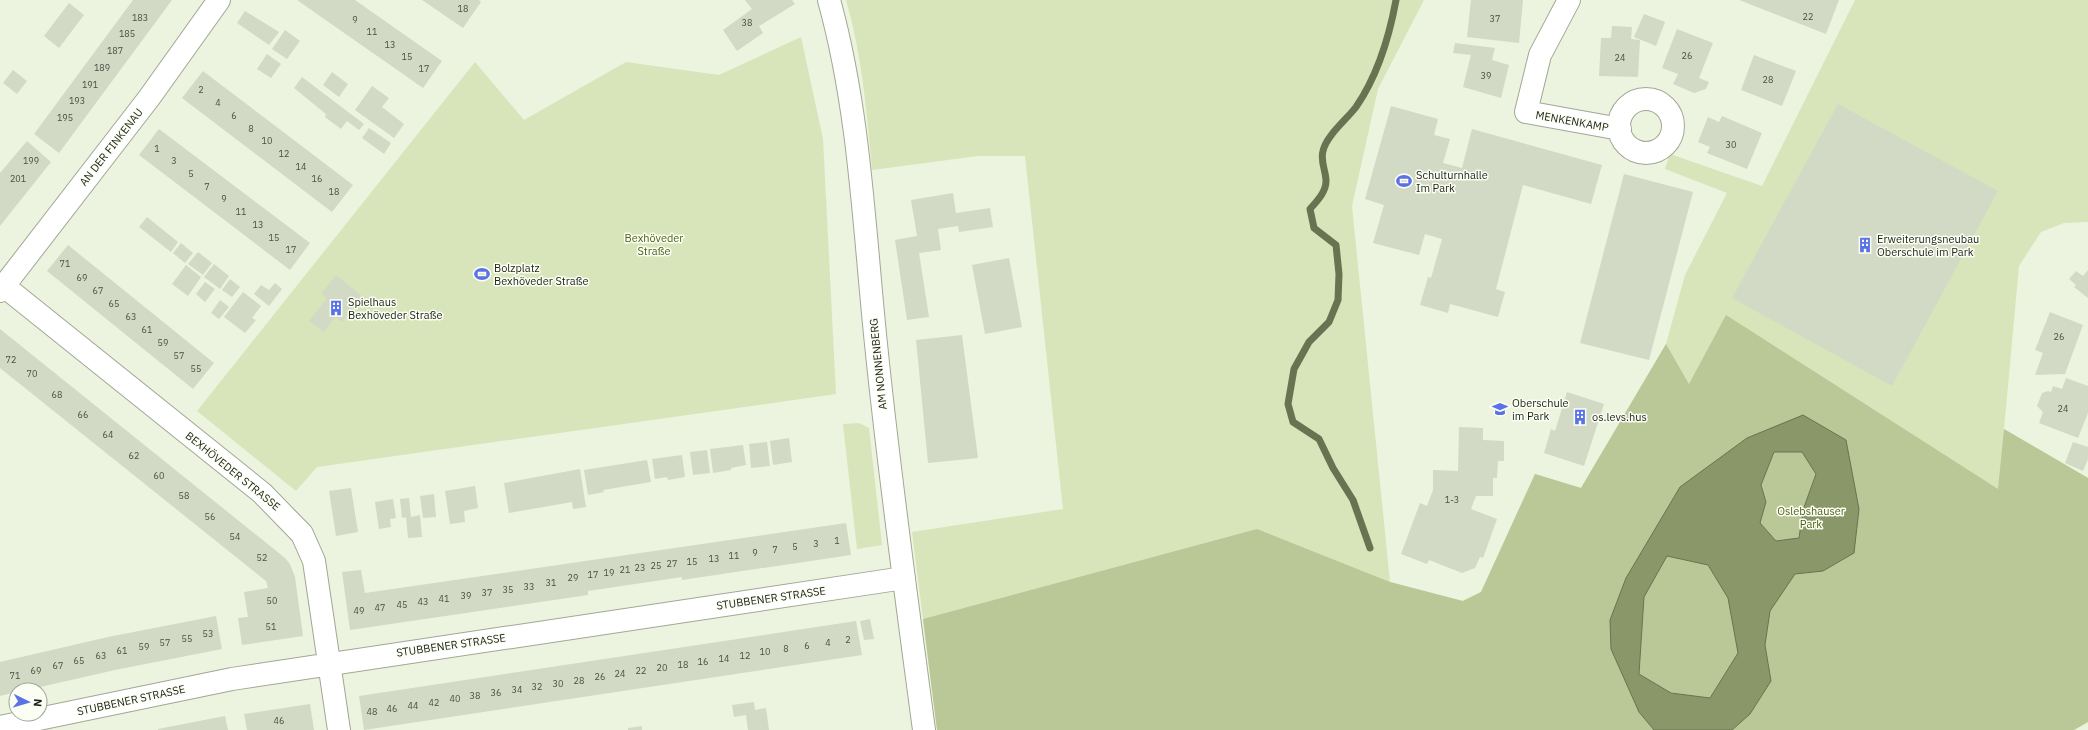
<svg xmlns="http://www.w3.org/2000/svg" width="2088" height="730" font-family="'IBM Plex Sans',sans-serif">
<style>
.green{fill:#d8e5ba}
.forest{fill:#bac898}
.water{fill:#899769;stroke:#697351;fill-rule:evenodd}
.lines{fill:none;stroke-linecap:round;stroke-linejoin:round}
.stream{stroke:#697351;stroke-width:7}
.building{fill:#d2d9c5}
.minor-casing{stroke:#a1a794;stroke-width:24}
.minor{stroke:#fff;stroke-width:22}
.labels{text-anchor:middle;stroke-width:3;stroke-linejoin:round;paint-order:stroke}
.number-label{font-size:9px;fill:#4a4e43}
.street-label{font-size:11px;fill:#1d1f18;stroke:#fbfff3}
.poi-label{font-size:11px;fill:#1d1f18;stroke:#fbfff3;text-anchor:start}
.park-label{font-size:11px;fill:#4f5f17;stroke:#fbfff3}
</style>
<rect width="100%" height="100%" fill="#ecf3de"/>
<path class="green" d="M846,0H1424L1378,89L1352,206L1390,582L1462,601L1481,592L1535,474L1581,488L1666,344L1685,275L1727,193L1665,169L1670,154L1762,186L1855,0H2088V222L2064,223L2041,232L2019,266L2004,429L2088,478V722L2074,730H937L912,532L1063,509L1025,156H978L872,170C867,113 862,55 846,0Z
M801,37L823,139L836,394L317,467L296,491L197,411L475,62L524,120L626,62L719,75Z
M859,423L869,428L882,545L857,549L843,424Z"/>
<path class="forest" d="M1726,315L1998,489L2004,429L2088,478V722L2074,730H1732L1750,714L1771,681L1765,645L1770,611L1795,574L1823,571L1854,553L1803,415L1626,578L1639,712L1654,730H937L923,619L1257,529L1390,582L1463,601L1481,592L1535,474L1581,488L1666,344L1689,384Z
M1774,452H1802L1816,474L1803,510L1799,538L1776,541L1760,523L1766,502L1761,485Z
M1667,556L1708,565L1728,598L1738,653L1710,698L1671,693L1639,674L1644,597Z"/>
<path class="water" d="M1803,415L1846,440L1859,509L1854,553L1823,571L1795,574L1770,611L1765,645L1771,681L1750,714L1732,730H1654L1639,712L1611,649L1610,620L1626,578L1680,487L1747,438ZM1774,452H1802L1816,474L1803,510L1799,538L1776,541L1760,523L1766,502L1761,485ZM1667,556L1708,565L1728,598L1738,653L1710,698L1671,693L1639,674L1644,597Z"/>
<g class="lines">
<path class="stream" d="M1370,548L1353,500L1333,468L1319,439L1293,422L1288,404L1294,369L1309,342L1329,322L1338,300L1339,274L1336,245L1314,228L1310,209C1317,201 1326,192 1326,181C1326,171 1320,161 1323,151C1326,136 1347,119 1356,107C1378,75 1389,38 1396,0"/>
</g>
<path class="building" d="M133,0H172L59,153L34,134Z
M297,0H355L442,61L423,88Z
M422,0H479L481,2L463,28Z
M745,0H792L795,4L759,26L763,33L737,51L723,30L752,9Z
M1471,0H1523L1519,43L1467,37Z
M1739,0H1839L1826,34Z
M69,3L84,15L59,48L44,36Z
M245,11L279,32L269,45L237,23Z
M1644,14L1665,22L1656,46L1634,37Z
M1612,26L1632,27L1631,39L1640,40L1638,77L1599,76L1601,38H1611Z
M1677,29L1713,43L1699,78L1709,82L1706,89L1694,93L1673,84L1678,74L1662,68Z
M285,30L300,41L287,59L272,49Z
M1455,43L1495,48L1492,60L1509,65L1501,98L1463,87L1471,55L1453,53Z
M267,54L281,64L271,78L257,69Z
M1754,55L1796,71L1782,106L1741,90Z
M13,70L27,81L17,94L3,83Z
M203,71L353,185L332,212L182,98Z
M332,72L348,84L339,97L323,85Z
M302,77L364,124L359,130L347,121L341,129L325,117L326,114L294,88Z
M372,86L389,98L382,107L404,124L394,138L355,110Z
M1838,104L1998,191L1892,386L1732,298Z
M1391,106L1438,119L1434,135L1450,139L1443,163L1462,168L1472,129L1602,165L1591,204L1523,185L1496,289L1505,292L1498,317L1450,304L1448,313L1420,305L1428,277L1431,278L1442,239L1425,234L1419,255L1373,243L1384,205L1365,199Z
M1722,116L1762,133L1747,169L1707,153L1710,147L1698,142L1708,117L1719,122Z
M369,128L391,143L384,154L362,138Z
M159,129L310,243L290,270L139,155Z
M27,141L51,162L0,226V173Z
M1624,174L1693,192L1649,360L1580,343Z
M953,193L956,213L990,208L993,227L959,232L958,226L938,229L941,250L919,253L929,317L907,320L895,240L917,236L911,200Z
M147,217L178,242L171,252L139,227Z
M181,243L193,253L185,263L173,253Z
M68,245L214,363L193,389L47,271Z
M198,252L212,263L203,275L188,264Z
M1009,258L1022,327L985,334L972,265Z
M214,264L229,276L220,289L204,277Z
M186,265L201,277L188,296L172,284Z
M2088,270V298L2074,287L2076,285L2069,279L2076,271L2083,276Z
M336,275L362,296L342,322L335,317L324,332L309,321L327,298L321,294Z
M230,279L240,287L232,297L222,290Z
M205,282L215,289L205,302L196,294Z
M275,283L282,289L269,306L254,294L261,285L269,290Z
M243,292L261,306L252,318L256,320L245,333L224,317Z
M220,300L229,307L219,319L211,313Z
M2050,312L2083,325L2065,374L2035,375L2043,353L2035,350Z
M0,329L285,558L290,564L295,577L303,636L242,645L238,618L248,617L244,592L268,588L266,581L0,368Z
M962,335L978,458L928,463L916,340Z
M2066,378L2088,386V413L2078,438L2039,423L2043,412L2037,406L2042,393L2048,391L2051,392L2053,386L2062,389Z
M1567,392L1604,404L1584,466L1544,453L1551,429L1555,431Z
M1459,427L1483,428V440L1504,441V461H1498L1497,478H1493V496H1476L1471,509L1497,519L1483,558L1480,557L1475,568L1462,573L1429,560L1427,564L1401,554L1420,503L1427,506L1433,490V470L1458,471Z
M789,438L792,462L773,465L770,441Z
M767,442L770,466L751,468L749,444Z
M2073,442L2088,447V459L2083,471L2065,463Z
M743,445L746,465L731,468V470L713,473L710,449Z
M707,450L710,473L693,475L690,452Z
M682,455L685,477L668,480L667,477L655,479L652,459Z
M647,460L651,482L603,490L604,492L588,495L584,470Z
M580,469L586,507L573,509L572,502L509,513L504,483Z
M475,486L478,508L464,511L465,522L450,524L445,491Z
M351,488L358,532L336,536L329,491Z
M434,494L436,517L423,518L420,496Z
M409,498L411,517L420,515L422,537L408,538L406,517L402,518L400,499Z
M393,499L396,518L390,519L391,527L379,529L375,502Z
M846,523L851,555L682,580V577L588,591V595L350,630L342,572L361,570L365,593Z
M216,616L222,649L115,670L27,690H16V692L0,696V662L108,637Z
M870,619L874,639L864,640L860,621Z
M856,621L862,655L364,730L359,696Z
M754,702L755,710L766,708L769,730H748L746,715L734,717L732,705Z
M310,704L314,730H247L244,714Z
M225,716L228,730H158V729Z
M642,726V730H628V728Z"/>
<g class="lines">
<defs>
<path id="minor" d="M829,0C860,112 864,229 876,344C889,473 907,602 924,730
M1569,0L1540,55L1526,112L1620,129
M1619 126a27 27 0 1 1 54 0a27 27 0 1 1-54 0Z
M4,286L262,493L302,534L314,561L339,730
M0,291L149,98L219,0
M0,727L232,679L904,578"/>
</defs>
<use href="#minor" class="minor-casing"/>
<use href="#minor" class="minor"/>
</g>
<defs>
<symbol id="stadium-bare" viewBox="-9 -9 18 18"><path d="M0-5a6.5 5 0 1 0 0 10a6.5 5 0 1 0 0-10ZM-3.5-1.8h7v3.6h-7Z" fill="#5a71e8" stroke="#fbfff3" stroke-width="2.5" paint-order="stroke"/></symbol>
<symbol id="building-bare" viewBox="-9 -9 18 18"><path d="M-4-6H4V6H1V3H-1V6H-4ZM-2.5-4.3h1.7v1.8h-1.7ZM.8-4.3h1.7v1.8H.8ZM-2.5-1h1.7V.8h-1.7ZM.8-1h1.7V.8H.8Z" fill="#5a71e8" stroke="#fbfff3" stroke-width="2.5" paint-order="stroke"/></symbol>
<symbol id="school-bare" viewBox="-9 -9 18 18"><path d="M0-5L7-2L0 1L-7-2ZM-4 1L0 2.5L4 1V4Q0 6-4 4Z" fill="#5a71e8" stroke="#fbfff3" stroke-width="2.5" paint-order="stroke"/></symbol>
</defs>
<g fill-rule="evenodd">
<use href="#stadium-bare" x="1393" y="170" width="22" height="22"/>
<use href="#building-bare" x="1854" y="234" width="22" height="22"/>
<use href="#stadium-bare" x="471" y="263" width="22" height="22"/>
<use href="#building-bare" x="325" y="297" width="22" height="22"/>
<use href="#school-bare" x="1489" y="398" width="22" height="22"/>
<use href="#building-bare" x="1569" y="406" width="22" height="22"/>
</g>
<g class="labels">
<g class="number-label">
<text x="463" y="12">18</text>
<text x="1808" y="20">22</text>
<text x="140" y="21">183</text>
<text x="1495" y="22">37</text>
<text x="355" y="23">9</text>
<text x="747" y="26">38</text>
<text x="372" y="35">11</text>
<text x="127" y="37">185</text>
<text x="390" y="48">13</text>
<text x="115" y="54">187</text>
<text x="1687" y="59">26</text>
<text x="407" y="60">15</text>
<text x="1620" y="61">24</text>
<text x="102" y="71">189</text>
<text x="424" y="72">17</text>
<text x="1486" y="79">39</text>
<text x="1768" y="83">28</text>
<text x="90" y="88">191</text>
<text x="201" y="93">2</text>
<text x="77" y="104">193</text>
<text x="218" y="106">4</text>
<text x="234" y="119">6</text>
<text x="65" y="121">195</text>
<text x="251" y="132">8</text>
<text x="267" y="144">10</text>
<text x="1731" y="148">30</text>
<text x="157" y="152">1</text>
<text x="284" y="157">12</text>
<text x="31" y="164">199</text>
<text x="174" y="164">3</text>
<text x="301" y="170">14</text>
<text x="191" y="177">5</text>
<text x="18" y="182">201</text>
<text x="317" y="182">16</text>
<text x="207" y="190">7</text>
<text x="334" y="195">18</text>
<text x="224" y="202">9</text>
<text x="241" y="215">11</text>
<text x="258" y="228">13</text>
<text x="274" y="241">15</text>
<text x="291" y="253">17</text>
<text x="65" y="267">71</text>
<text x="82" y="281">69</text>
<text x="98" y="294">67</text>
<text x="114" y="307">65</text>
<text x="131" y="320">63</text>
<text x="147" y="333">61</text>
<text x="2059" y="340">26</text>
<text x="163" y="346">59</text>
<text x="179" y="359">57</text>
<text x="11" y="363">72</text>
<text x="196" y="372">55</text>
<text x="32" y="377">70</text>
<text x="57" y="398">68</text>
<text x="2063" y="412">24</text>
<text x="83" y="418">66</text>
<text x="108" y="438">64</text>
<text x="134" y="459">62</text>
<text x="159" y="479">60</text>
<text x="184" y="499">58</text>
<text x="1452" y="503">1-3</text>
<text x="210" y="520">56</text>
<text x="235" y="540">54</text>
<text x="837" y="544">1</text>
<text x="816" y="547">3</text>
<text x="795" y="550">5</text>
<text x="775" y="553">7</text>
<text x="755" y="556">9</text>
<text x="734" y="559">11</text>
<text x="262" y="561">52</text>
<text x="714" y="562">13</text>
<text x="692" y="565">15</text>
<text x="672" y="567">27</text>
<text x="656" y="569">25</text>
<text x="640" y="571">23</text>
<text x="625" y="573">21</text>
<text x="609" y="576">19</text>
<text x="593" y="578">17</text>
<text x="573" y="581">29</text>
<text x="551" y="586">31</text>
<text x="529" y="590">33</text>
<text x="508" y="593">35</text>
<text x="487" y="596">37</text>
<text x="466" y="599">39</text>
<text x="444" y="602">41</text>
<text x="272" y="604">50</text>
<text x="423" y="605">43</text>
<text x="402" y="608">45</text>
<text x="380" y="611">47</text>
<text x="359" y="614">49</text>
<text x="271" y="630">51</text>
<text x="208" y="637">53</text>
<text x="187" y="642">55</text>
<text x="848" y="643">2</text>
<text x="165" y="646">57</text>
<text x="828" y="646">4</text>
<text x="807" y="649">6</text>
<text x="144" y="650">59</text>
<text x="786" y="652">8</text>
<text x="122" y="654">61</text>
<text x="765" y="655">10</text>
<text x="101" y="659">63</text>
<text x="745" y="659">12</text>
<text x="724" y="662">14</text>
<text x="79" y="664">65</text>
<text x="703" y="665">16</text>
<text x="683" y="668">18</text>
<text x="58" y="669">67</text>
<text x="662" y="671">20</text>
<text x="36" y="674">69</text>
<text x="641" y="674">22</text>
<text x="620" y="677">24</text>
<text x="15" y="679">71</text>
<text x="600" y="680">26</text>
<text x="579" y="684">28</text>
<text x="558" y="687">30</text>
<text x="537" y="690">32</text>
<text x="517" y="693">34</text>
<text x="496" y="696">36</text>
<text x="475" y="699">38</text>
<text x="455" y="702">40</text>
<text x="434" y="706">42</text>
<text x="413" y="709">44</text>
<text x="392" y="712">46</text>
<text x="372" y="715">48</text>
<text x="279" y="724">46</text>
</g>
<g class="street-label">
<text transform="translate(1572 121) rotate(10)" y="4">MENKENKAMP</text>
<text transform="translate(111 147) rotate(-52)" y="4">AN DER FINKENAU</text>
<text transform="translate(878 364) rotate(-96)" y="4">AM NONNENBERG</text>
<text transform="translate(233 471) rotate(39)" y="4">BEXHÖVEDER STRASSE</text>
<text transform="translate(771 598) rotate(-8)" y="4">STUBBENER STRASSE</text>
<text transform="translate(451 645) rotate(-8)" y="4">STUBBENER STRASSE</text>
<text transform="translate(131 700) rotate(-12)" y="4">STUBBENER STRASSE</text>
</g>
<g class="poi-label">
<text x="1416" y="179">Schulturnhalle<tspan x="1416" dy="13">Im Park</tspan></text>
<text x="1877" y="243">Erweiterungsneubau<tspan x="1877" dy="13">Oberschule im Park</tspan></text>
<text x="494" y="272">Bolzplatz<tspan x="494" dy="13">Bexhöveder Straße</tspan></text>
<text x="348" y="306">Spielhaus<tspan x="348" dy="13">Bexhöveder Straße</tspan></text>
<text x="1512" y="407">Oberschule<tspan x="1512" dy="13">im Park</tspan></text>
<text x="1592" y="421">os.levs.hus</text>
</g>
<g class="park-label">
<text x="654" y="242">Bexhöveder<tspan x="654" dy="13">Straße</tspan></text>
<text x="1811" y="515">Oslebshauser<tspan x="1811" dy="13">Park</tspan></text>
</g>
</g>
<g transform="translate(28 702) rotate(95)"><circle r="19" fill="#fbfff3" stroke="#a2a59b"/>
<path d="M0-3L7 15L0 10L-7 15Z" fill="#5a71e8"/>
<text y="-6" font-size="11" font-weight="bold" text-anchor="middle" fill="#1d1f18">N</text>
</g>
</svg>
